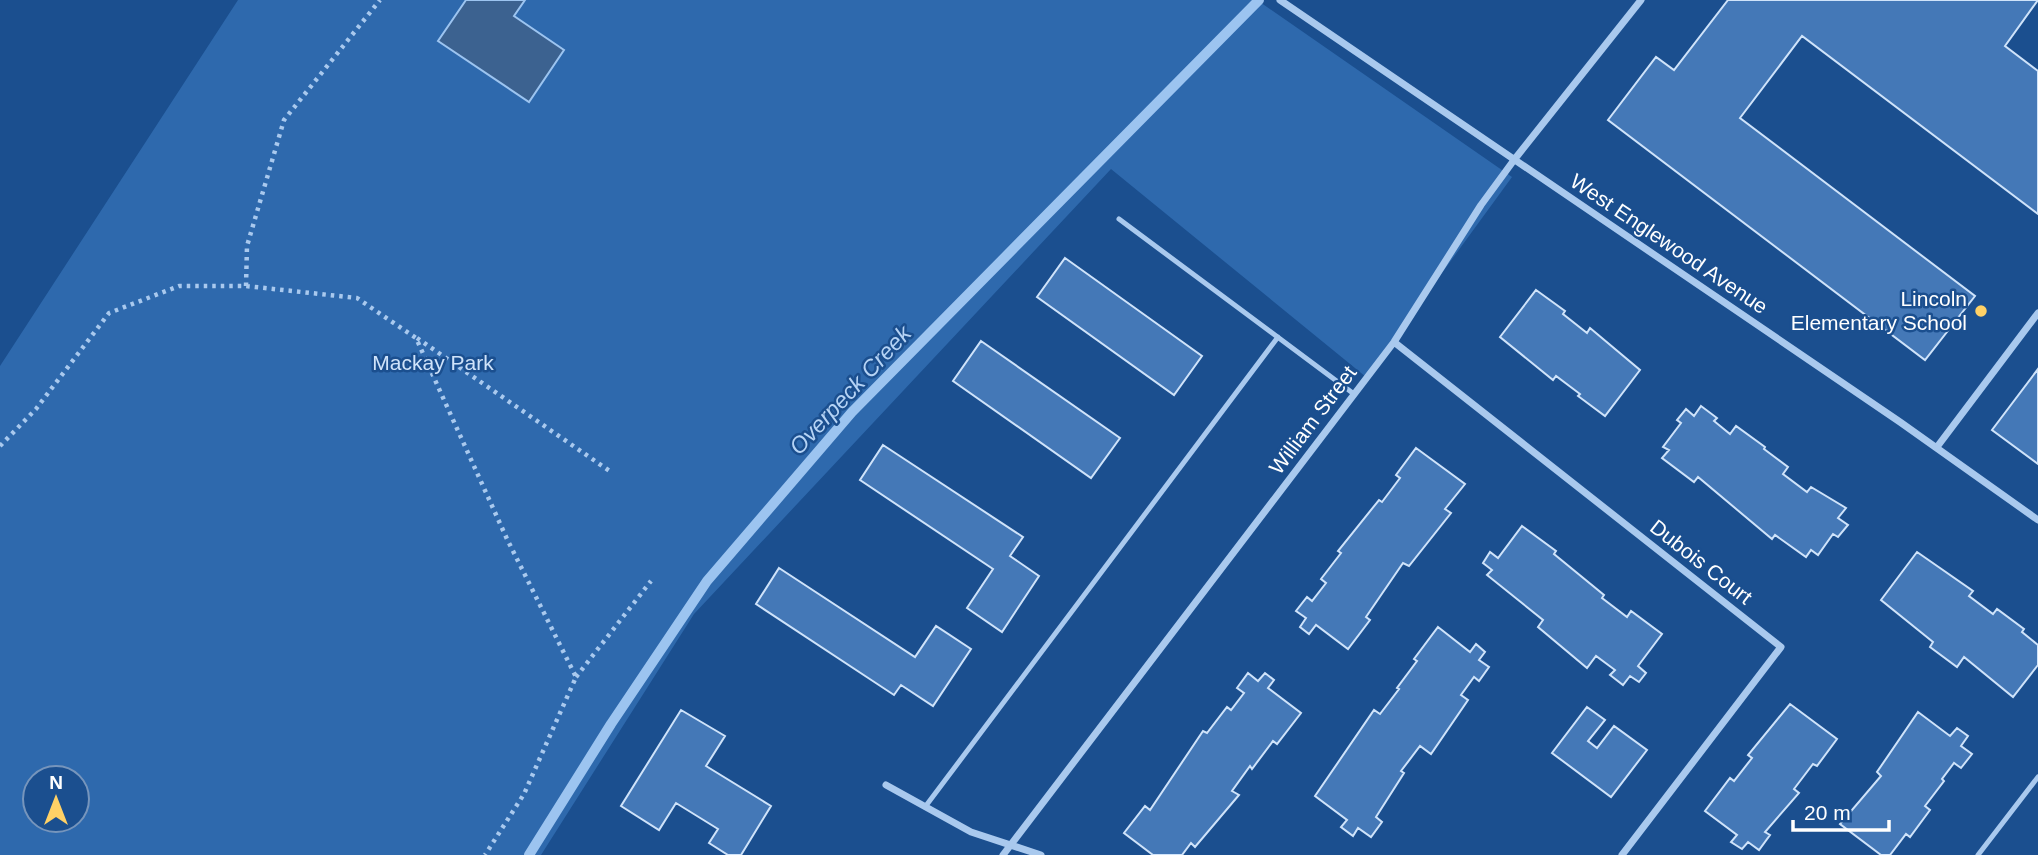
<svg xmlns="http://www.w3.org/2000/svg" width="2038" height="855" font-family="Arial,sans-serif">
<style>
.green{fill:#2e69ad;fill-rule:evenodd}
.water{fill:#3c6290;stroke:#9cc4f0;stroke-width:2}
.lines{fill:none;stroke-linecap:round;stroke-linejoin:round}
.stream{stroke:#9cc4f0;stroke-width:10}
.building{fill:#4478b7;stroke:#cfe3fa;stroke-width:2}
.path{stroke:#a9c9ee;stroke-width:4.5;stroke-dasharray:3.5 5;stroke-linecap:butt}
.service{stroke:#a9c9ee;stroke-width:5}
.minor{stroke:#a9c9ee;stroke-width:7}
.poi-dot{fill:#ffd166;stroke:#1b4f8f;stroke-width:2.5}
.labels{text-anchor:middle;stroke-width:5;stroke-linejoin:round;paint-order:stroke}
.street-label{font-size:21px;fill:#fff;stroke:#1b4f8f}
.poi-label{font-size:21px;fill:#fff;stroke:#1b4f8f;text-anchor:end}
.park-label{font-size:21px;fill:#cfe3fa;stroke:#1b4f8f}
.water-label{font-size:23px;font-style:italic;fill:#b5d3f5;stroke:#1b4f8f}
</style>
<rect width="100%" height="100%" fill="#1b4f8f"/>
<path class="green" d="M238,0H1257L1512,177L1366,377L1111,169L694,614L541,855H0V366ZM35,778H77V820H35Z"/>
<path class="water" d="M466,0H525L514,16L564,50L529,102L438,41Z"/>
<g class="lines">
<path class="stream" d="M529,855L611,724L707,581L852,412L1259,0"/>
</g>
<path class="building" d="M1728,0H2038L2005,46L2038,71V214L1802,36L1740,118L1975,296L1925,360L1608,120L1656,57L1674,70Z
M1065,258L1202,356L1174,395L1037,297Z
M1536,290L1565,311L1563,314L1587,333L1590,328L1640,370L1605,416L1578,396L1580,394L1556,376L1553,380L1500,337Z
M981,341L1120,438L1091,478L953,381Z
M2038,369V464L1992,430Z
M1701,406L1717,418L1714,421L1730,434L1736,426L1765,447L1764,449L1788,467L1783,474L1807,492L1811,487L1846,508L1838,518L1848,525L1838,537L1833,534L1818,555L1811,550L1806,557L1775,535L1772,539L1698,477L1694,482L1662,458L1669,450L1663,447L1681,423L1677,420L1686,409L1694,416Z
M883,445L1023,537L1010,556L1039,576L1002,632L967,608L993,569L860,480Z
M1416,448L1465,484L1445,509L1451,513L1409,566L1403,563L1366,617L1370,620L1348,649L1316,625L1309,634L1300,627L1306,618L1296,611L1307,597L1312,601L1326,583L1321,579L1341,553L1338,551L1379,500L1382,502L1400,478L1396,475Z
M1522,526L1556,551L1554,554L1604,595L1602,598L1627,617L1631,611L1662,634L1638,666L1646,673L1639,682L1630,676L1623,685L1610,675L1615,670L1596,656L1587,668L1538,627L1543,620L1487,575L1492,570L1483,563L1490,552L1498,558Z
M1917,552L1973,591L1969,596L1993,614L1997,609L2024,629L2022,632L2038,645V665L2013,697L1964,657L1957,667L1930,647L1933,642L1881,600Z
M779,568L915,657L936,626L971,649L933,706L901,685L894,695L756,604Z
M1438,627L1470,652L1476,644L1485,652L1479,660L1489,667L1479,681L1474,677L1461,695L1468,700L1431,754L1420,746L1401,771L1404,773L1376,817L1382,822L1371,837L1358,828L1353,836L1341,827L1347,820L1315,796L1374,710L1380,714L1399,689L1397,688L1417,661L1414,659Z
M1248,673L1258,681L1265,673L1274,680L1268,688L1301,713L1277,744L1273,741L1252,769L1250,766L1232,791L1239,795L1195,847L1191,843L1182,855H1153L1124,833L1145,806L1150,810L1203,731L1207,733L1227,707L1231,710L1244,693L1237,688Z
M1790,704L1837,739L1817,766L1813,764L1794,789L1799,793L1765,832L1770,835L1759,850L1748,842L1742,849L1731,842L1737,835L1705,811L1730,778L1734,781L1752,758L1748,755Z
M1587,707L1605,720L1588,741L1597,748L1614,726L1647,750L1611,797L1552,753Z
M681,710L725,736L706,766L771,806L741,855H728L709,843L718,829L676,803L659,830L621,806Z
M1918,712L1950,736L1957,728L1968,736L1961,746L1972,754L1961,768L1954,763L1942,779L1944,781L1925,806L1930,810L1910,837L1906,834L1890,855H1881L1840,824L1881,776L1877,772Z"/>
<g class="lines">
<path class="path" d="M246,286L247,246L284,120L380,0
M417,338L611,472
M0,446L36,409L109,313L179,286H246L357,298L416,338L507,539L576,677L524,794L485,855
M576,677L651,581"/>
<path class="service" d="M1119,219L1354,394
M925,807L1278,337
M1978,855L2038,777"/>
<path class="minor" d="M1280,0L1900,422L2038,520
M1394,342L1781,647L1622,855
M1937,447L2038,313
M886,785L971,832L1041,855
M1003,855L1394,342L1481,205L1514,160L1641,0"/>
</g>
<circle class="poi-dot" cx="1981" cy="311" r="7"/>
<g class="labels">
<g class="street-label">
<text transform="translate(1669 244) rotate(34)" y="7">West Englewood Avenue</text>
<text transform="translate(1313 420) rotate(-53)" y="7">William Street</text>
<text transform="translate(1701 562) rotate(38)" y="7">Dubois Court</text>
</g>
<g class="poi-label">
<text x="1967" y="306">Lincoln<tspan x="1967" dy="24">Elementary School</tspan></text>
</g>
<g class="park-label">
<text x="433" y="370">Mackay Park</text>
</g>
<g class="water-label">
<text transform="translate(850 390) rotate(-47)" y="8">Overpeck Creek</text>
</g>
</g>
<g transform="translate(56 799)"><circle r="33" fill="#1b4f8f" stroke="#7695bc" stroke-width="2"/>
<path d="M0-5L12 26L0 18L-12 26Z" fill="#ffd166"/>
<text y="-10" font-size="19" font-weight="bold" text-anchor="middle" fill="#ffffff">N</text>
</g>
<path d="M1793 820v10h96v-10" fill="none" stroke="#ffffff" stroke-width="3.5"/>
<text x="1804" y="820" font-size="21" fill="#ffffff" stroke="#1b4f8f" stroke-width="5" paint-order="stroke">20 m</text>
</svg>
